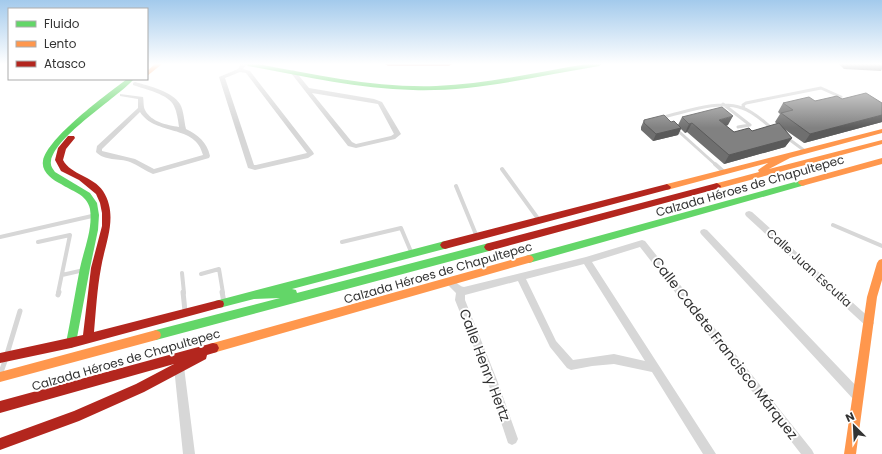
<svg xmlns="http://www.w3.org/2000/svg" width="882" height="454" font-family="Poppins,sans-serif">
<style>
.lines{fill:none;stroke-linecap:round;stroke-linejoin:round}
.lane-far2{stroke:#d7d7d7;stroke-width:3}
.lane-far1{stroke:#d7d7d7;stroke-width:4}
.lane{stroke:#d7d7d7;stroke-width:5}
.street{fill:#d7d7d7;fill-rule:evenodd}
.fast{fill:#63d668;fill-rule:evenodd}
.slow{fill:#ff974d;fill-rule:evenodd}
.jam{fill:#b3261e;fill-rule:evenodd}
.wall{fill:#6f6f6f}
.shaded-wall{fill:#5a5a5a}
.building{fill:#818181;stroke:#5a5a5a}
.labels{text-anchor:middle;stroke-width:4;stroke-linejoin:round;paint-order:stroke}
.street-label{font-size:12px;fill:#333;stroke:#fff}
.near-street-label{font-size:14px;fill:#333;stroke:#fff}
</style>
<rect width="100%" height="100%" fill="#fff"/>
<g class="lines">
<path class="lane-far2" d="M723,104L750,125L738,127
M744,108L743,105L746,103L821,88L841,97
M665,119L663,117C686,112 719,99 742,108C753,111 764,122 773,129
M676,129L716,165
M786,137L805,151"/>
<path class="lane-far1" d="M715,164L724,172
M502,169L539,220
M456,186L477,237
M833,225L882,246
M0,237L92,216
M38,242L70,235L58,293
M342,242L401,228L412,254
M182,273L184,293
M201,274L219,269L223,293
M62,275L84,270"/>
<path class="lane" d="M183,292L185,311
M222,292L224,302
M58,295L59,292
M7,354L20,311
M0,375L5,361"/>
<path class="street" d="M241,64H247L243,69L250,71L313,152L314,154L308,158L255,170L248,168L219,77L238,69ZM240,72L246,73L307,153L256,165H254L225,78Z
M293,70L295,71L309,88L374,99L382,102L401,134L395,139L356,148L348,146L291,73L290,72ZM312,93L378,104L394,134L391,136L356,144L352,142Z
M135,82C149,86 172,91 180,104C184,111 184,121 186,129C198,135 207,142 210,156L209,158L153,174C145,171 138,165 130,162C119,158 104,161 96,152L97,146L138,108V99L120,96V94L143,97C144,101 143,106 145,110C151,122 167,125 179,127C178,120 177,112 174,106C169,94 144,89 133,85V83ZM140,112C155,136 196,124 203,155L154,169L135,159L102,151V149Z
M749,211L752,212L872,320L874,323L872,326L869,327L866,326L746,216L745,214L746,212Z
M704,229L707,230L862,392L863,396L862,400L858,401L854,400L701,234L700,232L701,230Z
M642,240L645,241L812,450L814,454H801L640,247L592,262L716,454H703L652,372L614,364L592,366L571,370L567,368L550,347L518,281L465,295V300L497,380L518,439L516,443L512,445L508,443L487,380L455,300L456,293L445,282L446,279C454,277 457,286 464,287L586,257ZM584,264L645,361L614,354L573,360L556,341L526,279Z
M179,362L183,364L184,367L195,454H183L174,367L175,364Z"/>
<path class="fast" d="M245,64H258C317,75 376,88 436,86C487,84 537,72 587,64H602L599,66C538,76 475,92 413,90C357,89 302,76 248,66Z
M127,79H134C117,98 55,136 51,161C50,166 53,169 55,172L90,193L97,203L99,215L98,230L90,268L76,343L75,346L71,348L67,346L66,343C71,318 75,293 80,268C84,249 93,229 90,209C87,194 71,191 61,184C53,180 41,172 43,161C47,138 107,94 127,79Z
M802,180L805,181L806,183L805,185L529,263L526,262L524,259L526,256L529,255Z
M445,241L448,242L450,245L448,248L292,289L296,290L297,293L489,243L492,244L494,247L492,250L489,251L156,340L152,338L151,335L152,332L156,330L280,298L254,299L219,308L215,307L214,304L215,301L219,300Z"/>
<path class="slow" d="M155,64H162L147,76V71Z
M882,129V133L790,158L769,169L882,140V144L717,189L713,186L714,184L759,172L758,170L768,163L667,190L663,187L667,184Z
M882,158V164L802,186L798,183L799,181Z
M529,255L532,256L534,259L532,262L213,353L209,352L207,348L209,344L213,343Z
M882,259V280L877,297L856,454H844L867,297L877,263L879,260Z
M156,330L160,332L161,335L160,338L156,340L0,382V372Z"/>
<path class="jam" d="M385,64H452L449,66H388Z
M68,136H74L75,138L66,149L63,160C71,175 93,176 103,191C119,216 105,243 101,268C97,289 96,311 94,332L219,300L223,301L224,304L223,307L219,308L71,348L0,363V353L83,335L91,268L102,226V213L100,203L96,194L79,180L61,171L55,160L58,148Z
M717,183L721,186L720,188L489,251L486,250L484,247L486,244L489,243Z
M667,184L671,187L670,189L445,249L442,248L440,245L442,242L445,241Z
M213,343L217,344L219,348L217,352L207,355L206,359L144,392L79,421L0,450V438L74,411L136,384L174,364L0,413V401Z"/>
</g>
<path class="wall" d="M839,64H882V69L881,71L844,69Z
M842,99L882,115V122L804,143L784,129L792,138L785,147L724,164L687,132L685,133L681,129L678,135L653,141L641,130V127L644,120L671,122L678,125L682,117L728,125L726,126L734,132L752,131L777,124L775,122L780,114L778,112L783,103Z"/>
<path class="shaded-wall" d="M882,115V122L804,143L810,134Z
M733,116L728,125L714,129L719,120Z
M692,123L687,132L685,133L689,124Z
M681,128L678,135L653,141L656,134Z
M792,138L785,147L724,164L729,155Z"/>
<path class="building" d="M866,93L882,103V115L810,134L781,113L793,110L783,103L809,97L815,101L837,96L842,99Z
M722,107L733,116L719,120L734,132L749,128L752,131L779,123L792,138L729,155L692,123L689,124L682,117Z
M664,115L671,122L674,121L681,128L656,134L644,123V120Z"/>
<linearGradient id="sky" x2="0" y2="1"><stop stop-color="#a3caec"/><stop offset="0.5" stop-color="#fff"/><stop offset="1" stop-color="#fff" stop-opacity="0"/></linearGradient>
<rect width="882" height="128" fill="url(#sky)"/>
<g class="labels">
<g class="street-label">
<text transform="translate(750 186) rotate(-16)" y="4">Calzada Héroes de Chapultepec</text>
<text transform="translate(809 268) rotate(42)" y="4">Calle Juan Escutia</text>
<text transform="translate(438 273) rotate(-16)" y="4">Calzada Héroes de Chapultepec</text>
<text transform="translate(126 360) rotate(-16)" y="4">Calzada Héroes de Chapultepec</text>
</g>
<g class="near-street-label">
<text transform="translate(725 348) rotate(52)" y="5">Calle Cadete Francisco Márquez</text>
<text transform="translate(485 365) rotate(69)" y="5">Calle Henry Hertz</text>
</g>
</g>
<rect x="8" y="8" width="140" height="72" fill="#ffffff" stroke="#adadad"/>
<rect x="16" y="21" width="20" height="6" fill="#63d668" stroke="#adadad"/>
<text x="44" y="28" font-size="12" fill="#333333">Fluido</text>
<rect x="16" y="41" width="20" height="6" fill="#ff974d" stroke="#adadad"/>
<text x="44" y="48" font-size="12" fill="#333333">Lento</text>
<rect x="16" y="61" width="20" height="6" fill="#b3261e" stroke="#adadad"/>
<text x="44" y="68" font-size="12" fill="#333333">Atasco</text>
<g transform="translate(854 426) rotate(336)" stroke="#ffffff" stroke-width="3" paint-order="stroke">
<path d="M0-3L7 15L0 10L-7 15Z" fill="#333333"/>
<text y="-6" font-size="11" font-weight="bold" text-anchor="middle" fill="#333333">N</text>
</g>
</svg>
